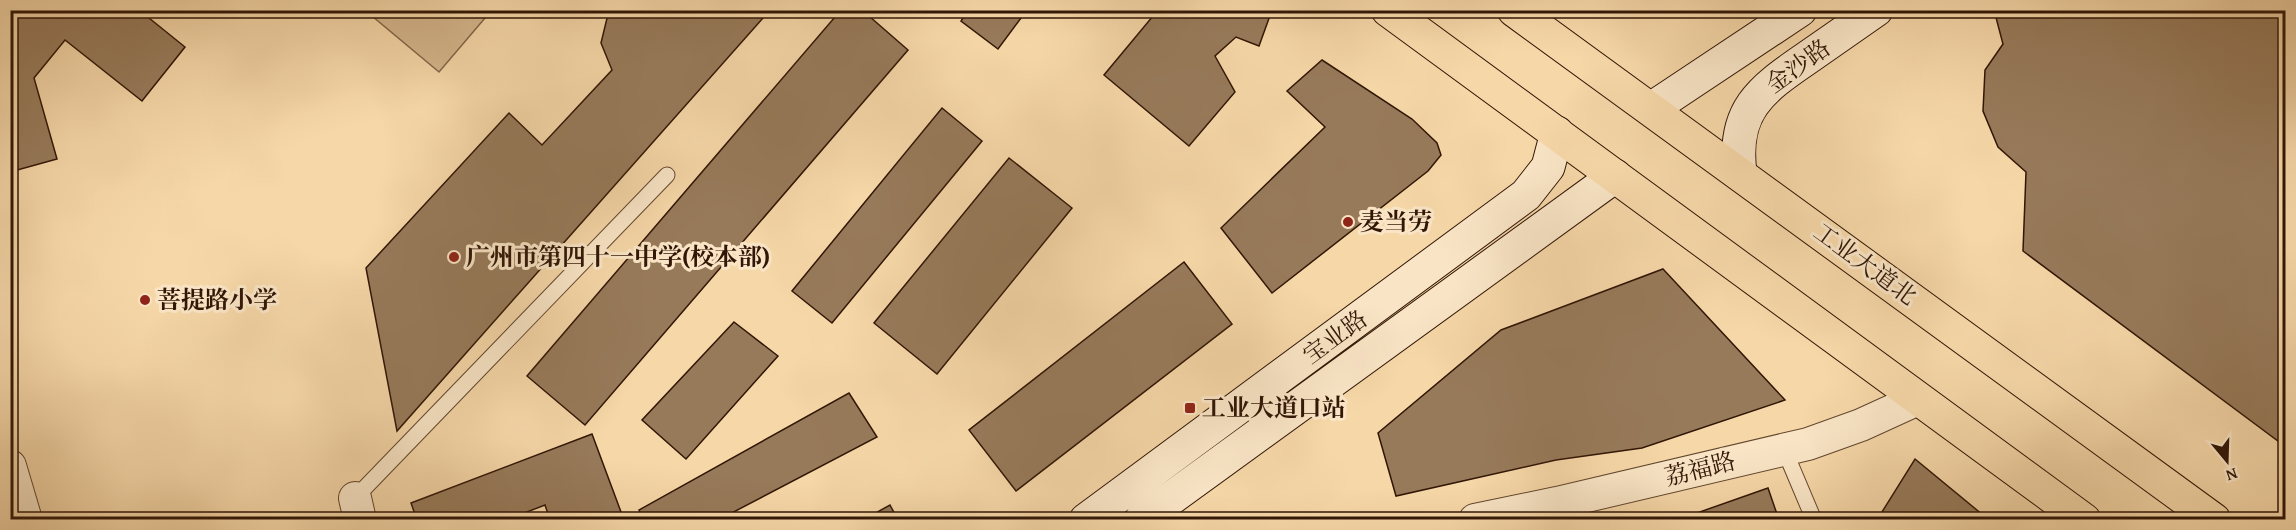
<svg xmlns="http://www.w3.org/2000/svg" width="2296" height="530" font-family="'Gentium Book Plus','Noto Serif SC',serif">
<style>
.green{fill:#d5b68c;stroke:#836649;stroke-width:1.5}
.building{fill:#977a5a;stroke:#311606;stroke-width:1.5}
.lines{fill:none;stroke-linecap:round;stroke-linejoin:round}
.lane-casing{stroke:#62462e;stroke-width:17}
.street-casing{stroke:#62462e;stroke-width:34}
.secondary-casing{stroke:#311606;stroke-width:35}
.primary-casing{stroke:#311606;stroke-width:35}
.lane{stroke:#f9e5c6;stroke-width:15}
.street{stroke:#f9e5c6;stroke-width:32}
.secondary{stroke:#f9e5c6;stroke-width:33}
.primary{stroke:#f6d7a8;stroke-width:33}
.poi-dot{fill:#8f2418;stroke:#f9e5c6;stroke-width:2}
.labels{text-anchor:middle;stroke-width:6;stroke-linejoin:round;paint-order:stroke}
.street-label{font-size:24px;fill:#311606;stroke:#f9e5c6}
.poi-label{font-size:24px;font-weight:bold;fill:#311606;stroke:#f9e5c6;text-anchor:start}
</style>
<rect width="100%" height="100%" fill="#f6d7a8"/>
<filter id="stains"><feTurbulence type="fractalNoise" baseFrequency=".00333" numOctaves="4"/><feColorMatrix values="0 0 0 0 .2 0 0 0 0 .09 0 0 0 0 .02 0 0 0 .5 -.17"/></filter>
<radialGradient id="worn" r=".72"><stop offset=".6" stop-color="#630" stop-opacity="0"/><stop offset="1" stop-color="#630" stop-opacity=".3"/></radialGradient>
<path class="green" d="M366,11H491L439,72Z"/>
<path class="building" d="M10,10H139L185,47L142,101L65,40L34,78L57,159L10,172Z
M609,10H770L397,431L366,268L509,113L542,145L612,70L601,43Z
M841,10H862L908,50L585,425L527,376Z
M968,10H1027L998,49L961,21Z
M1158,10H1272L1259,46L1236,37L1215,56L1235,92L1189,146L1104,75Z
M1994,10H2286V447L2023,251L2026,172L1998,147L1983,111L1985,70L2003,44Z
M1322,60L1412,119L1437,143L1441,155L1428,171L1272,293L1221,228L1325,127L1287,91Z
M942,108L982,141L832,323L792,291Z
M1009,158L1072,208L937,374L874,323Z
M1184,262L1232,324L1016,491L969,430Z
M1663,269L1785,400L1642,448L1556,460L1396,496L1378,433L1501,330Z
M734,322L778,356L686,459L642,420Z
M849,393L877,437L724,517L725,520H644L639,510Z
M592,434L624,520H550L545,505L506,520H417L411,503Z
M1915,459L1989,520H1877Z
M1768,488L1779,520H1677Z
M890,505L898,520H863Z"/>
<g class="lines">
<defs>
<path id="lane" d="M1784,449L1814,520
M355,498L667,175"/>
<path id="street" d="M10,466L26,520
M355,498L360,520
M1475,520L1557,503L1808,444L1861,425L1918,399"/>
<path id="secondary" d="M1651,109L1800,10
M1740,173C1732,111 1760,90 1807,58C1830,42 1853,26 1876,10
M1086,520L1526,195L1548,167L1557,133
M1141,520L1615,176"/>
<path id="primary" d="M1388,10L2084,520
M1514,10L2214,520"/>
</defs>
<use href="#lane" class="lane-casing"/>
<use href="#street" class="street-casing"/>
<use href="#secondary" class="secondary-casing"/>
<use href="#primary" class="primary-casing"/>
<use href="#lane" class="lane"/>
<use href="#street" class="street"/>
<use href="#secondary" class="secondary"/>
<use href="#primary" class="primary"/>
</g>
<g class="poi-dot">
<circle cx="1348" cy="222" r="6"/>
<circle cx="454" cy="257" r="6"/>
<circle cx="145" cy="300" r="6"/>
<rect x="1184" y="402" width="12" height="12" rx="3"/>
</g>
<g class="labels">
<g class="street-label">
<text transform="translate(1798 66) rotate(-36)" y="8">金沙路</text>
<text transform="translate(1865 264) rotate(36)" y="8">工业大道北</text>
<text transform="translate(1335 337) rotate(-36)" y="8">宝业路</text>
<text transform="translate(1700 469) rotate(-14)" y="8">荔福路</text>
</g>
<g class="poi-label">
<text x="1360" y="230">麦当劳</text>
<text x="466" y="265">广州市第四十一中学(校本部)</text>
<text x="157" y="308">菩提路小学</text>
<text x="1202" y="416">工业大道口站</text>
</g>
</g>
<rect width="2296" height="530" fill="none" stroke="#f6d7a8" stroke-width="36"/>
<rect x="12" y="12" width="2272" height="506" fill="none" stroke="#311606" stroke-width="3"/>
<rect x="18" y="18" width="2260" height="494" fill="none" stroke="#311606" stroke-width="1.5"/>
<g transform="translate(2227 461) rotate(161)" stroke="#f9e5c6" stroke-width="4.5" paint-order="stroke">
<path d="M0-4.5L10 22L0 15L-10 22Z" fill="#311606"/>
<text y="-9" font-size="16" font-weight="bold" text-anchor="middle" fill="#311606">N</text>
</g>
<rect width="100%" height="100%" filter="url(#stains)"/>
<rect width="100%" height="100%" fill="url(#worn)"/>
</svg>
